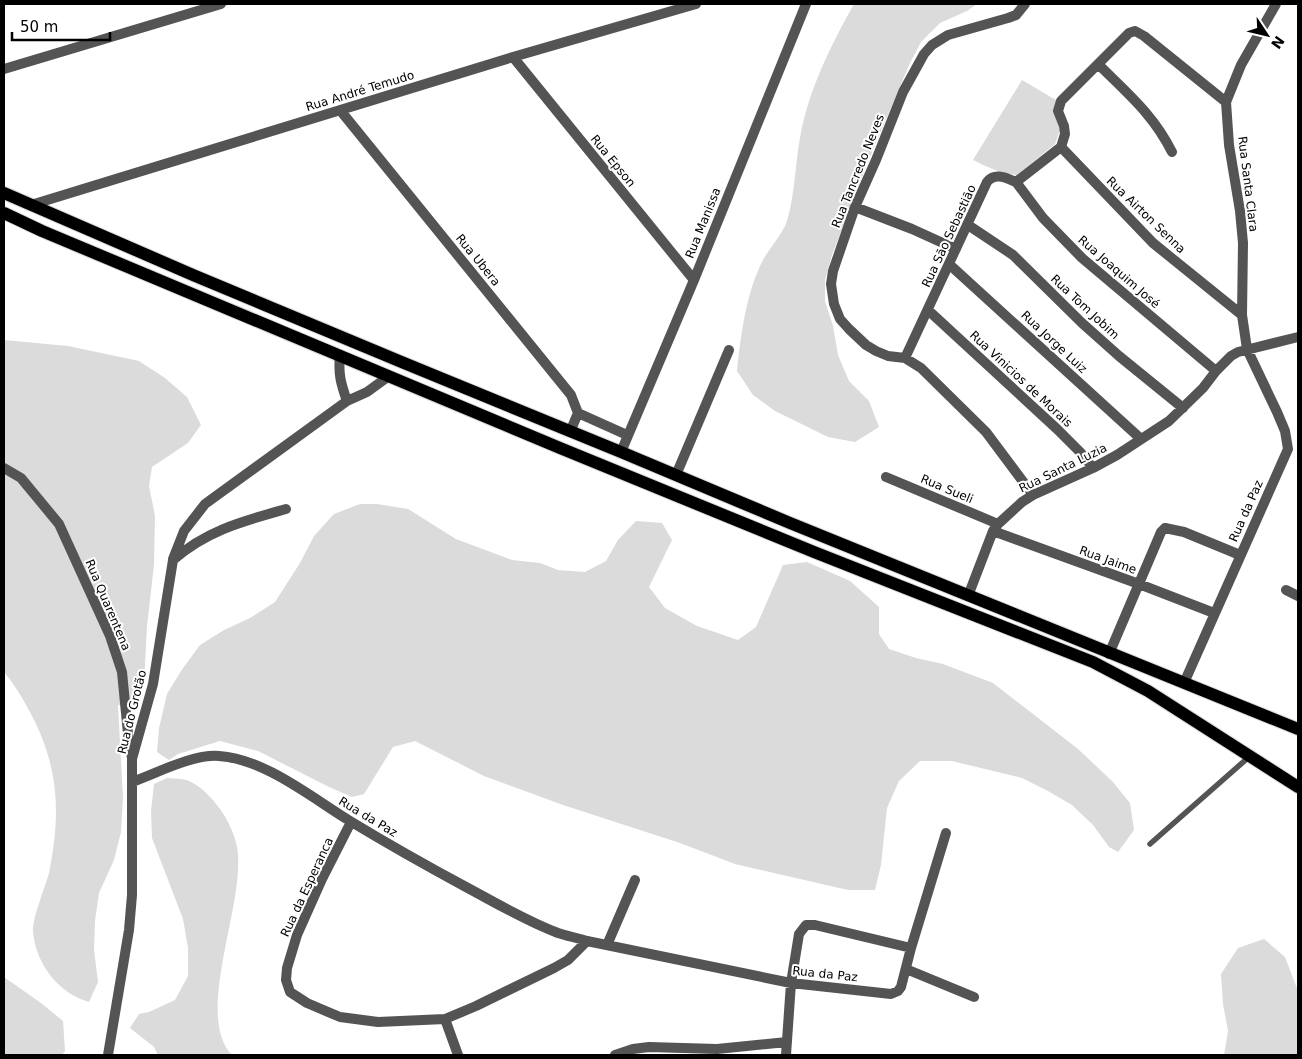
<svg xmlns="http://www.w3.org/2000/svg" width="1302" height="1059" font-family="'DejaVu Sans',sans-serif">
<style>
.green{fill:#dbdbdb}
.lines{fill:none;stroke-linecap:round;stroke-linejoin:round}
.primary-casing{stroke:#dbdbdb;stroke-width:14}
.service{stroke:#545454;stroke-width:5.5}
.minor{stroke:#545454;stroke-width:10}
.primary{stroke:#000;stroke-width:12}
.labels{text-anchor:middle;stroke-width:4;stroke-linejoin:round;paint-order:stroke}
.street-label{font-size:12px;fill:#000;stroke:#fff}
</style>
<rect width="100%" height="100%" fill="#fff"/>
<path class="green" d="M854,4H977L967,11L940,23L921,42L910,63L870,157L832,255L825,280V301L833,326L838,355L849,381L869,401L879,427L855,442L828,437L775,411L753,395L737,371C741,334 746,293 763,260C770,247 782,235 787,221C795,194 795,165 800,138C808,91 831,45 854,4Z
M1022,80L1056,100V119L1060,130L1055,144L1017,175C1002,174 987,167 973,160Z
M4,340L68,346L139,361L165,378L187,397L201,425L188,443L152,467L149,486L155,516L154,565L147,626L144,683L137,709L118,705L123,798L121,832L114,860L99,893L95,921L94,950L98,982L89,1002C58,993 36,964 33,932C32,918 45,888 49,873C61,814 59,767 31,714C23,699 15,685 4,672Z
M360,504H377L408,509L456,539L512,560L540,563L558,570L585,572L606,561L618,540L636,521L662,523L672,540L649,587L665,608L697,626L738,640L756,627L783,565L807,562L850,581L879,607V634L889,649L916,658L943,664L993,683L1078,749L1112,781L1130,803L1134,830L1118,852L1109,847L1093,825L1072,805L1048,791L1022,778L952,761H920L899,781L887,808L881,865L875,890H848L735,864L680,843L563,805L484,776L415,741L393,747L364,794L352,797L327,786L258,751L220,741L178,754L169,760L157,752L159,728L167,694L181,671L200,645L224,630L250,618L275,602L300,563L314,536L334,514Z
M167,778C173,779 183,778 189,781C202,787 212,798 220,809C228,820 234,833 237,847C247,901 193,1015 232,1055H158L154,1047L130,1028L139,1014L149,1012L175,1000L188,976V948L183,919L152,838L151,811L154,784Z
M1264,939L1285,957L1298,991V1055H1224L1228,1031L1223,1004L1221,974L1238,948Z
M4,977L41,1003L63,1021L65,1051L62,1055H4Z"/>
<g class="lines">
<defs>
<path id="primary" d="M4,193L193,275L404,363L621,452L790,523L1298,729
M4,213L42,231L560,448L814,552L1093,662L1148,691L1298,787"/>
</defs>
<use href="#primary" class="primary-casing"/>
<path class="service" d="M1150,844L1250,756"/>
<path class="minor" d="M1025,4L1016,15L1008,18L948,35L932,45L924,54L903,92L876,160L855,207L833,271L831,284L834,304L840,319L849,329L866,345L876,351L888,356L905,358L921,368L986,432L1033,495
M513,57L694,280
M1098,64C1127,93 1153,114 1172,152
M4,69L221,4
M340,110L571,395L578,413L570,432
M1061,147L1153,243L1242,315
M1016,182L1043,218L1082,258L1216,371
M31,205L513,57L696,4
M855,207L912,229L956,249
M968,225L1013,255L1082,323L1119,356L1183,408
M950,265L1141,439
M929,311L1057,429L1081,453L1093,468
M340,355C338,374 341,384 347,401
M905,358L987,182C995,172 1006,178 1016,182L1061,147L1065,134L1064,126L1058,111L1061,101L1129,33L1135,31L1144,36L1226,102
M578,413L627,435
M621,452L694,280L806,4
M4,468L21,478L59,524L110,636L122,672L129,744L132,758
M676,475L729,350
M886,477L998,524
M993,531L1139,584L1214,613
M173,559L184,531L205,504L347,401L367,392L389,376
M1286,590L1298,596
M968,596L993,531L998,524L1022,502L1033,495L1093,468L1117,455L1169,421L1203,388L1216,371L1231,356L1238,352L1298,337
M1109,654L1161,532L1165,528L1184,532L1240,555
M1184,683L1288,449L1285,431L1277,412L1247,349L1242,315L1243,243L1240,211L1229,145L1226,102L1241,65L1276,4
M132,782C157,773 193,754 219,756C265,759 312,798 350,821C388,844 427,866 466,887C496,903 526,921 558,933C567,936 578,938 587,941L791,983L891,994L898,991L901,987L911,948L946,833
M351,822L322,879L297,935L287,968L286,980L290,992L307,1003L340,1017L378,1022L445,1019L476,1006L554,968L568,960L587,941
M607,945L635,880
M906,969L974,997
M445,1019L458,1055
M108,1055L129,930L132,895V759L153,684L173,560C207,530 244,521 286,509
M615,1055L633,1049L649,1047L717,1049L787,1042
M786,1055L791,983L799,934L806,925H815L911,948"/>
<use href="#primary" class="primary"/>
</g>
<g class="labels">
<g class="street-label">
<text transform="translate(360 91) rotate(-17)" y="4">Rua André Temudo</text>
<text transform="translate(613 161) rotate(51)" y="4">Rua Epson</text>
<text transform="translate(858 171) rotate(-68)" y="4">Rua Tancredo Neves</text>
<text transform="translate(1248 184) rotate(83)" y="4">Rua Santa Clara</text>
<text transform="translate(1146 215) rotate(44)" y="4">Rua Airton Senna</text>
<text transform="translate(703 223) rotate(-68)" y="4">Rua Manissa</text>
<text transform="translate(949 236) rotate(-65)" y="4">Rua Sāo Sebastiāo</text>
<text transform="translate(478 260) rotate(51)" y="4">Rua Ubera</text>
<text transform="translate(1119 272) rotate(41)" y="4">Rua Joaquim José</text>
<text transform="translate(1085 307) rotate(43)" y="4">Rua Tom Jobim</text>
<text transform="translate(1054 342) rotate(43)" y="4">Rua Jorge Luiz</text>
<text transform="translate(1021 379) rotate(43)" y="4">Rua Vinicios de Morais</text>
<text transform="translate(1063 468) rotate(-26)" y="4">Rua Santa Luzia</text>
<text transform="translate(947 489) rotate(23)" y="4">Rua Sueli</text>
<text transform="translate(1246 511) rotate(-66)" y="4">Rua da Paz</text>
<text transform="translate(1108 560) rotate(20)" y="4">Rua Jaime</text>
<text transform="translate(108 605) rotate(67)" y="4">Rua Quarentena</text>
<text transform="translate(132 712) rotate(-76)" y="4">Rua do Grotão</text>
<text transform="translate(368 817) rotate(31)" y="4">Rua da Paz</text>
<text transform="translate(307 887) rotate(-65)" y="4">Rua da Esperanca</text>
<text transform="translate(825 974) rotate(6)" y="4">Rua da Paz</text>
</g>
</g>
<rect width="1302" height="1059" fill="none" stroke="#000000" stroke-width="10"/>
<g transform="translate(1267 35) rotate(125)" stroke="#ffffff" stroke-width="4" paint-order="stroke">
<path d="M0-4L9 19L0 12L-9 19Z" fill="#000000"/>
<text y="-8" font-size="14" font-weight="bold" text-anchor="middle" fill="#000000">N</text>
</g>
<path d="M12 32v8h98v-8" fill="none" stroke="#000000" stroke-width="2.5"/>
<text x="20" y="32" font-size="15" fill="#000000" stroke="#ffffff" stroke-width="4" paint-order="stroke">50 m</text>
</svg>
